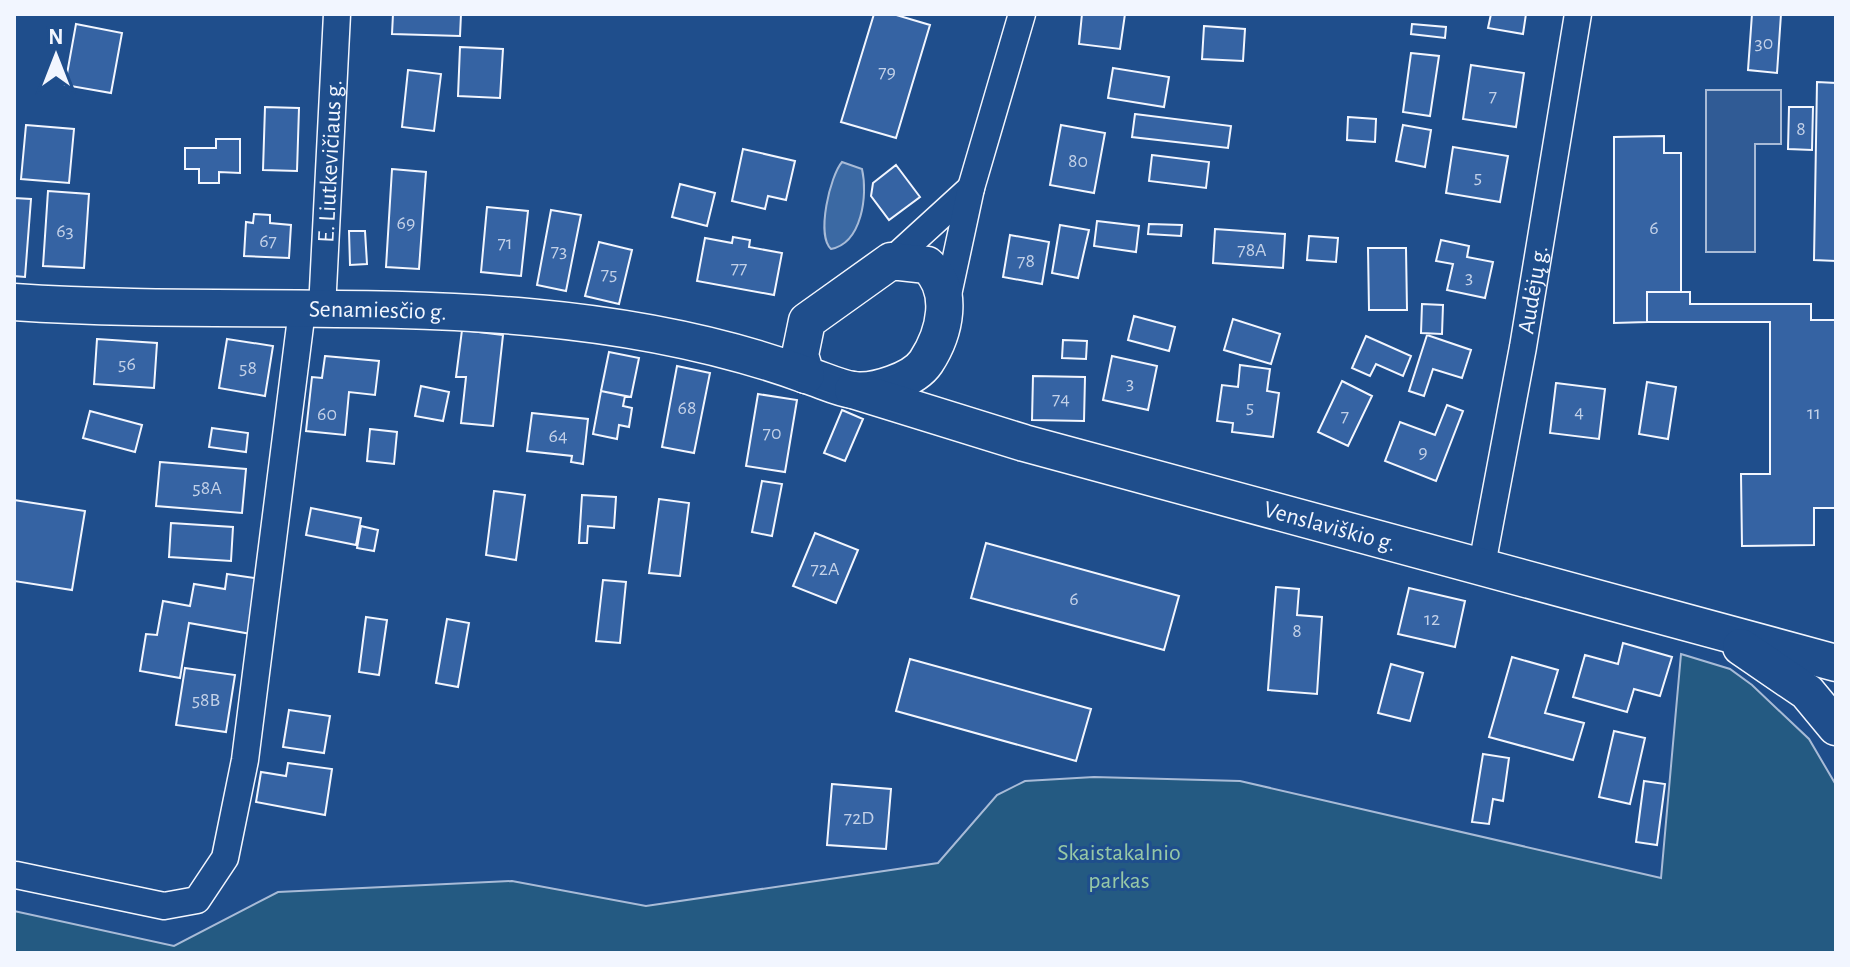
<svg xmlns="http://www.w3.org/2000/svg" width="1850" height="967" font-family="'Alegreya Sans',sans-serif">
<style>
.green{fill:#245a82;stroke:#a8bbd7;stroke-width:2}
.parking{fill:#305b95;stroke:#a8bbd7;stroke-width:2}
.water{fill:#3b69a3;stroke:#a8bbd7;stroke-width:2}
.building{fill:#3563a3;stroke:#f2f6ff;stroke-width:2}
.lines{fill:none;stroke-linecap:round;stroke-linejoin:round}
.street-casing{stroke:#f2f6ff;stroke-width:29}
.secondary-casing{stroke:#f2f6ff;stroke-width:39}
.street{stroke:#1f4e8c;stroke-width:26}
.secondary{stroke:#1f4e8c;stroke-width:36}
.labels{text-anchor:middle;stroke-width:6;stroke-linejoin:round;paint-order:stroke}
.number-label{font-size:20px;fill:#c3d1e8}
.street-label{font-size:24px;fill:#f2f6ff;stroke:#1f4e8c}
.park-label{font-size:24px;fill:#97c8a6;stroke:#1f4e8c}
</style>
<rect width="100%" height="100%" fill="#1f4e8c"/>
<path class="green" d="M1681,654L1730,669L1752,685L1809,739L1836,785V953H14V911L174,946L278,892L512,881L646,906L938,863L997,795L1025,781L1094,777L1240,781L1661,878Z"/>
<path class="parking" d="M1706,90H1781V144H1755V252H1706Z"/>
<path class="water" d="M842,162L862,169C868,195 862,243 831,249C816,235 830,176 842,162Z"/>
<path class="building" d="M393,14H461L460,36L392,34Z
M874,14H893L930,25L896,138L841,122Z
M1082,14H1125L1120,49L1079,44Z
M1491,14H1526L1523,34L1488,28Z
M1752,14H1781L1777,73L1748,70Z
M76,24L122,33L111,93L65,85Z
M1412,24L1446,27L1445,38L1411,34Z
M1204,26L1245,29L1243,61L1202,59Z
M460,47L503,49L500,98L458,96Z
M1411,53L1439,56L1430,116L1403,112Z
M1471,65L1524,73L1516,127L1463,119Z
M1113,68L1169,77L1164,107L1108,98Z
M408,70L441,74L434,131L402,127Z
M1817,82L1836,83V261L1814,260Z
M265,107L299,108L297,171L263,170Z
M1789,107H1813L1812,150L1788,149Z
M1135,114L1231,126L1228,148L1132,137Z
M1348,117L1376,119L1375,142L1347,140Z
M26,125L74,129L69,183L21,179Z
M1061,125L1105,133L1094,193L1050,185Z
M1403,125L1431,130L1425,167L1396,161Z
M1664,136V153H1681V292H1647V322L1614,323V137Z
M216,139H240V173L219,172V183H199V169H185V148H216Z
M1453,147L1508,156L1500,202L1446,193Z
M743,149L795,161L786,200L768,196L765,209L732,201Z
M1152,155L1209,162L1206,188L1149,181Z
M896,165L920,197L889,220L871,196L873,183Z
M392,169L426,172L419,269L386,267Z
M680,184L715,193L707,226L672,217Z
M48,191L89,194L84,268L43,266Z
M14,198L31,199L25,277L14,276Z
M487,207L528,211L521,276L481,272Z
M551,210L581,215L566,291L537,285Z
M254,214L270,215V223L291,225L289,258L244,256L246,222L253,223Z
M1097,221L1139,226L1136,252L1094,246Z
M1149,224L1182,225L1181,236L1148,234Z
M1060,225L1089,230L1078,278L1052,273Z
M1215,229L1285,234L1283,268L1213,263Z
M349,231H365L367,264L350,265Z
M1010,235L1049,242L1042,284L1003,277Z
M1309,236L1338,238L1336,262L1307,260Z
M733,237L750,240L749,247L782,253L774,295L697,281L705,238L732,243Z
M1441,240L1469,246L1467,257L1493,262L1485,298L1447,290L1453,264L1436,261Z
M599,242L632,250L619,304L585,296Z
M1368,248H1406L1407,310H1369Z
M1647,292H1690V304H1811V320H1836V508H1814V545L1742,546L1741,474H1770V322H1647Z
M1422,304L1443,305L1442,334L1421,333Z
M1134,316L1175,327L1169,351L1128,340Z
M1233,319L1280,334L1271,364L1224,350Z
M462,330L503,335L493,426L461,423L466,377H456Z
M1427,335L1471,350L1462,378L1433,369L1424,396L1409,391Z
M1366,336L1411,356L1403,376L1376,364L1370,376L1352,368Z
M97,339L157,343L154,388L94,384Z
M227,339L273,346L265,396L219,388Z
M1063,340L1087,341L1086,359L1062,358Z
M609,352L639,358L631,397L601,391Z
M325,356L379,361L375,395L349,392L345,435L306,431L312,377L322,378Z
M1112,356L1157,366L1148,410L1103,400Z
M1240,365L1270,369L1267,391L1279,393L1273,437L1232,432L1233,423L1217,421L1222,385L1238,387Z
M677,366L710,373L694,453L662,447Z
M1033,376L1085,377L1084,421L1032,420Z
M1342,381L1372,396L1348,446L1318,432Z
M1647,382L1676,387L1668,439L1639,434Z
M1556,383L1605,389L1599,439L1550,433Z
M421,386L449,392L443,421L415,416Z
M601,391L625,396L623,406L632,408L629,427L619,425L617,439L593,434Z
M758,394L797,400L785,472L746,466Z
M1447,405L1463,411L1436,481L1385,461L1400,422L1435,435Z
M842,410L863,419L845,461L824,453Z
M90,411L142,425L135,452L83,438Z
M532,413L588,419L583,464L571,462L572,456L527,451Z
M212,428L248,433L246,452L209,447Z
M370,429L397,432L394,464L367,461Z
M160,462L246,469L242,513L156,506Z
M762,481L782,484L772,536L752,532Z
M494,491L525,495L516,560L486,555Z
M582,495L616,497L614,528L588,526L587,543H579Z
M659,499L689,503L680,576L649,573Z
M14,500L85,511L72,590L14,581Z
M311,508L361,518L356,545L306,535Z
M171,523L233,527L231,561L169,557Z
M361,526L378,530L374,551L357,548Z
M815,533L858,550L836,603L793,586Z
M986,543L1179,596L1164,650L971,598Z
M227,574L261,579L251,634L189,623L180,678L140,671L146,634L157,635L163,601L190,606L194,584L225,589Z
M603,580L626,582L620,643L596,641Z
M1276,587L1299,589L1297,615L1322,617L1317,694L1268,690Z
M1409,588L1465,601L1455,647L1398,634Z
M366,617L387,620L379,675L359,672Z
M447,619L469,623L458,687L436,683Z
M1623,643L1672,657L1660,696L1634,689L1627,712L1573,697L1585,655L1618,664Z
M1512,657L1558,670L1545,713L1584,723L1573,760L1489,737Z
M910,659L1091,709L1076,761L896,711Z
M1391,664L1423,673L1410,721L1378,713Z
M185,668L235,675L226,732L176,725Z
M289,710L330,716L324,753L283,747Z
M1614,731L1645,738L1630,804L1599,797Z
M1483,754L1509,758L1503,801L1493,799L1489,824L1472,822Z
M288,763L332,769L325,815L256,802L261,772L286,776Z
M1644,781L1665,784L1657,845L1636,842Z
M832,784L891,789L886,849L827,845Z"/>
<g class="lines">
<defs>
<g id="street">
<path d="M891,261L971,188"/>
<path d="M946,304L971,188L1022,14"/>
<path id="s1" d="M322,309L337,14"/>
<path id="s2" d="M1482,565L1523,347L1578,14"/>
<path d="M16,875L164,906L197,900L225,858L245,760L302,310"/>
</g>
<g id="secondary">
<path d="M891,261L927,265C955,290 945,333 926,362C914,380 874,393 853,390C838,388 820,379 806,375L800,355L807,321Z"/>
<path id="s3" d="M14,302C278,320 552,282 806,375"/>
<path id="s4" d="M853,390L1024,443L1836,663"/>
<path d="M1741,647L1807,692L1836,727"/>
</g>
</defs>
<use href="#street" class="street-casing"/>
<use href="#secondary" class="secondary-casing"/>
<use href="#street" class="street"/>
<use href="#secondary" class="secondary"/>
</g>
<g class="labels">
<g class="number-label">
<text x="1764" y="49">30</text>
<text x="887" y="78">79</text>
<text x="1493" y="102">7</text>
<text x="1801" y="135">8</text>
<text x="1078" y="167">80</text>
<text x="1478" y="183">5</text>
<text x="406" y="229">69</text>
<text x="1654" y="234">6</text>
<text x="65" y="237">63</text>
<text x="268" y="247">67</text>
<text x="505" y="249">71</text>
<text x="1252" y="256">78A</text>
<text x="559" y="257">73</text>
<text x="1026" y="267">78</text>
<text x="739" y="274">77</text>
<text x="609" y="280">75</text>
<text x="1469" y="283">3</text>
<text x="127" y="370">56</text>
<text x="248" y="374">58</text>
<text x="1130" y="389">3</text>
<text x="1061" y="405">74</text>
<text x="1250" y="413">5</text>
<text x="687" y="414">68</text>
<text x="1579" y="418">4</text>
<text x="1814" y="419">11</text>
<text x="327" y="420">60</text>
<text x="1345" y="422">7</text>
<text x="772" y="439">70</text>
<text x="558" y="442">64</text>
<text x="1423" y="458">9</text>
<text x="207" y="494">58A</text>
<text x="825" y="575">72A</text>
<text x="1074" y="605">6</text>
<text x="1432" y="625">12</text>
<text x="1297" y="637">8</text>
<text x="206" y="706">58B</text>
<text x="859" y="824">72D</text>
</g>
<g class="street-label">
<text dy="8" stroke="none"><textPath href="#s1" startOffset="148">E. Liutkevičiaus g.</textPath></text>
<text dy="8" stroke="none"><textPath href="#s2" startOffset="280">Audėjų g.</textPath></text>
<text dy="8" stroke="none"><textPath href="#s3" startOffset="364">Senamiesčio g.</textPath></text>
<text dy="8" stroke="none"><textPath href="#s4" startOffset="496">Venslaviškio g.</textPath></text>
</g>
<g class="park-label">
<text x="1119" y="860">Skaistakalnio<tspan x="1119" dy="28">parkas</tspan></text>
</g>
</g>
<rect width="1850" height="967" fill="none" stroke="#f2f6ff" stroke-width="32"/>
<g transform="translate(56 56)" stroke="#1f4e8c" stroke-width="6" paint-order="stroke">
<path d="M0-6L14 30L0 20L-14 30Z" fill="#f2f6ff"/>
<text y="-12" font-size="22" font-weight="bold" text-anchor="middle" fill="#f2f6ff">N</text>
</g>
</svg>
